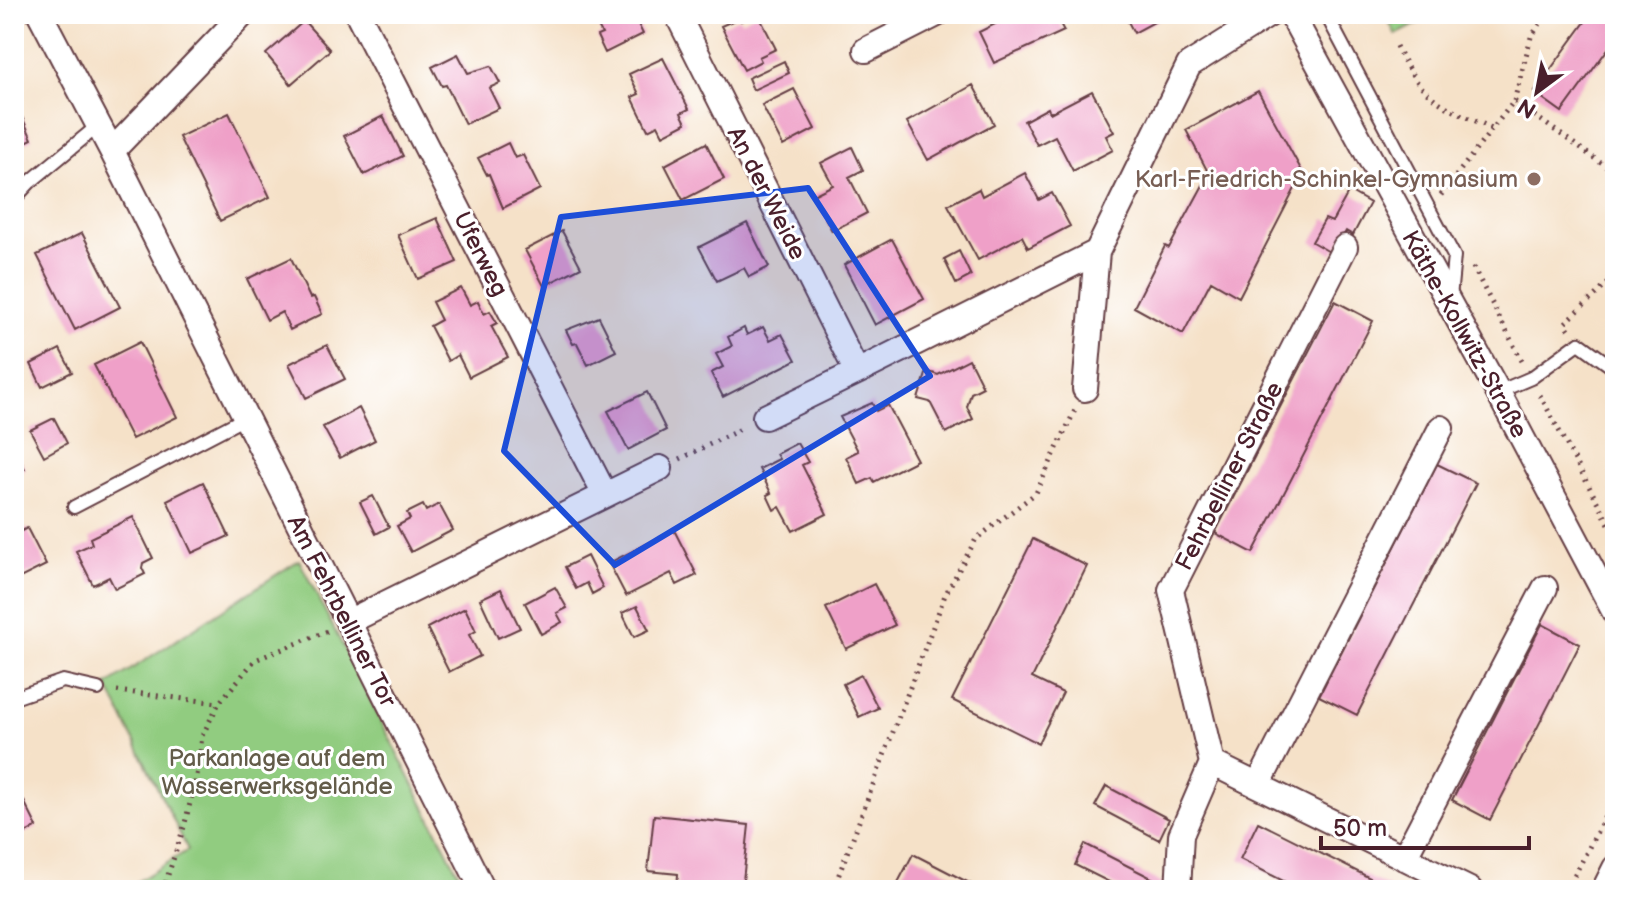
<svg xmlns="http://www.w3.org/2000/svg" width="1629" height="904" font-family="'Balsamiq Sans',sans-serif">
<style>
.green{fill:#91cc80;stroke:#6e7656;stroke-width:2}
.building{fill:#efa0c8}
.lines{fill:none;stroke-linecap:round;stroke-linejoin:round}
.service-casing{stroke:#643c43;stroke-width:16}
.minor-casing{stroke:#643c43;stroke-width:28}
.path{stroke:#643c43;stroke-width:5;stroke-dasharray:2 6;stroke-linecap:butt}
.service{stroke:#fff;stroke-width:12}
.minor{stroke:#fff;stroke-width:24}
.marked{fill:#1d4ed8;fill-opacity:0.2;stroke:#1d4ed8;stroke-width:6;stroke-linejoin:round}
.education-dot{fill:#8d6e63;stroke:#fff;stroke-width:3}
.labels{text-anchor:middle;stroke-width:6;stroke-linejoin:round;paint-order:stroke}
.education-label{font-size:24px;fill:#785e54;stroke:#fff;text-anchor:end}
.street-label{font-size:24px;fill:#4a1f2b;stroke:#fff}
.park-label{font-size:24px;fill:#635c49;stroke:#fff}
</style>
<rect width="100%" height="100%" fill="#fff"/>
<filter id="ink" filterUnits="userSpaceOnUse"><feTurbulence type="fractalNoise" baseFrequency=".0125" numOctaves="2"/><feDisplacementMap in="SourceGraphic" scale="16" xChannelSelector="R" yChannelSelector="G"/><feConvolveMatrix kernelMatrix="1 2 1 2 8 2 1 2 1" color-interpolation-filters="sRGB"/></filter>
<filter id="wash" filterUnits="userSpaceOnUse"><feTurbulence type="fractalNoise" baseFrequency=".006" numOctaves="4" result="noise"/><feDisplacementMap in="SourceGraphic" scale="32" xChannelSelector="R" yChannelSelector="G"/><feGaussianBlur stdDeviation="1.8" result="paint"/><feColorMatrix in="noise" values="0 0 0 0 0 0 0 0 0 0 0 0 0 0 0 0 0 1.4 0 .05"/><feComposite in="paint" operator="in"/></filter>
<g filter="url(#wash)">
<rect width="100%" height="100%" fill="#f5e1c8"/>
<path class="green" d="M1385,14H1437L1396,35Z
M299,560L467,890H124L188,850L107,685Z"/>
<g id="blocks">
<path class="building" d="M591,14H633L643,34L605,53L597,36L602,34Z
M755,14H758L776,49L759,57L761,61L744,70L721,26L739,18L741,21Z
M1015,14H1055L1064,31L994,63L979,32Z
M1124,14H1169L1134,33Z
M1591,14H1615V39L1562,112L1534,92Z
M304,21L330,50L291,84L266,54Z
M458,54L468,73L491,66L500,83L489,88L499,108L465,124L446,85L442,86L432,67Z
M663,58L689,109L681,113L686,123L663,135L658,125L648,130L632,97L639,94L629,74Z
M784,61L789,73L753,90L748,78Z
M973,85L994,124L928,160L907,122Z
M794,89L815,129L783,146L762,105Z
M1092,91L1114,132L1106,136L1113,150L1073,171L1055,136L1037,145L1024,121L1048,108L1050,113Z
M1258,91L1303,173L1239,297L1211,281L1183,334L1134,307L1165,246L1169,248L1209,174L1186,130Z
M14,99L32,139L14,148Z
M229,113L270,197L220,221L179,137Z
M383,116L403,156L364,175L344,136Z
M508,143L515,158L523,155L540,189L503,208L489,174L487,175L478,158Z
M706,143L724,179L683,200L665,165Z
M852,147L863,170L849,177L867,213L832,231L813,195L833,185L821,163Z
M1025,173L1039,200L1052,193L1070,226L1028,248L1022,236L978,260L948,205L979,189L982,196Z
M1349,191L1370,203L1353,235L1346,231L1333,254L1312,242L1325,219L1332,222Z
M437,218L457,262L418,279L398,235Z
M747,223L769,267L749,277L744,268L717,281L699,247Z
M562,231L581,267L544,286L525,250Z
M82,233L120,307L75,330L37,255Z
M892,239L924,299L875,325L844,265Z
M959,251L971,276L956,284L944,259Z
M291,258L310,298L314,297L322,314L290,330L282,312L267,320L247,279Z
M461,288L470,305L478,301L484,314L490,311L497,323L491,326L508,357L469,377L458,355L448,361L430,326L441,320L432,302Z
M1335,301L1373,321L1253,553L1215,533Z
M599,317L616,351L588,365L577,343L573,344L566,330Z
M763,327L770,340L782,334L796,360L723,397L711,373L723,367L716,354L732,346L728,337L744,328L747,335Z
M140,342L177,417L132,439L94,365Z
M327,345L345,379L306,398L289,364Z
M60,349L72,372L42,387L31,364Z
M969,359L983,387L971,393L967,407L973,419L946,433L930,402L918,399L927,371L938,375Z
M647,392L666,430L628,450L608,411Z
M872,403L876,411L888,405L917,460L874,482L872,478L859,484L846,457L858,451L840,417Z
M359,408L375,440L340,458L323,427Z
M54,418L67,443L44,456L30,430Z
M797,443L808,462L802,465L827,514L793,531L780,507L774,510L767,495L771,493L759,469L779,459L776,454Z
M14,447L25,469L14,474Z
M1437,464L1476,483L1357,715L1319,696Z
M203,482L229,536L192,553L167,500Z
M373,496L389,527L376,534L360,502Z
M439,504L453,530L411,552L397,526L410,519L407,513L423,505L426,511Z
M133,517L153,558L143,563L142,568L145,574L115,589L109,577L93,585L76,551L92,544L90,538Z
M27,528L46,565L14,581V535Z
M674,530L697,575L677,585L671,573L626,596L609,563Z
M1033,539L1087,566L1032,678L1063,693L1038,743L952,700Z
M587,556L603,588L592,594L587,583L576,589L565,567Z
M874,584L895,625L846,649L826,608Z
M555,587L567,608L557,613L562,622L541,634L525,603Z
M501,589L520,628L498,638L480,599Z
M637,606L649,630L634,637L622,613Z
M465,608L476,631L469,635L480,656L449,672L427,628Z
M1542,624L1580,644L1490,820L1452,800Z
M861,675L878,708L859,717L843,684Z
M14,781L37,827L14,839Z
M1106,786L1169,819L1159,840L1095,806Z
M654,815L749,825L742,890H677L678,874L648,871Z
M1258,822L1394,890H1301L1240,859Z
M1085,844L1175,890H1125L1075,865Z
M913,854L983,890H894Z"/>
</g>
</g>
<g filter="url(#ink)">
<use href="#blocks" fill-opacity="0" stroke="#643c43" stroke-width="2"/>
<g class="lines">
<defs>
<path id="service" d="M1326,14L1454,256L1450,298
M14,199L30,182L99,125
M1498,392L1531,378L1579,343L1615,369
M74,507L245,418
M14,698L63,681L98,689"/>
<path id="minor" d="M40,14L112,151L483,890
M358,14L605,495
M677,14L857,372L1097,252L1189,65L1270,14
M1291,14L1498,392L1615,613
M866,50L937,14
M112,151L243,14
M1085,389L1097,252
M765,417L857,372
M348,622L660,468
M1212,763L1470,890
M1258,785L1441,428
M1404,858L1545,588
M1178,890L1181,835L1212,763L1171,590L1345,247
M1604,890L1615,868"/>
</defs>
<use href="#service" class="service-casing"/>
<use href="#minor" class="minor-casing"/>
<path class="path" d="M1396,46C1422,99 1439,105 1492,128
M1514,101L1531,37L1547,14
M1441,195L1514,101L1615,173
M1473,267L1522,361
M1569,329L1565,323L1615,277
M1540,395L1615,535
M680,459L743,428
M117,691L219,703
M163,890L184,827L198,771L202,736L219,703L255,660L328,631
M833,890L945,595L976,539L1036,493L1075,410
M1567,890L1615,797"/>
<use href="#service" class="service"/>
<use href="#minor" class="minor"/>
</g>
</g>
<path class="marked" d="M808,188L930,376L615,565L504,451L561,217Z"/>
<circle class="education-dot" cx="1534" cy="179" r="8"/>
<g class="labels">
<g class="education-label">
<text x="1518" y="187">Karl-Friedrich-Schinkel-Gymnasium</text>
</g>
<g class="street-label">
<text transform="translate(767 193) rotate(63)" y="8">An der Weide</text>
<text transform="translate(481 254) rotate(63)" y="8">Uferweg</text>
<text transform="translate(1465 334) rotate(61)" y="8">Käthe-Kollwitz-Straße</text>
<text transform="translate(1229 476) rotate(-63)" y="8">Fehrbelliner Straße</text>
<text transform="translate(342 611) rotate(63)" y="8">Am Fehrbelliner Tor</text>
</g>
<g class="park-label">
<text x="277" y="766">Parkanlage auf dem<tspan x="277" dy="28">Wasserwerksgelände</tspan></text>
</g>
</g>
<rect width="1629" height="904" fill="none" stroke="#fff" stroke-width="48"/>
<g transform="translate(1537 92) rotate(212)" stroke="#ffffff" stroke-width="6" paint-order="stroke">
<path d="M0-6L14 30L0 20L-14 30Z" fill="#4a1f2b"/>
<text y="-12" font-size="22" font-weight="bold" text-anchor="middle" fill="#4a1f2b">N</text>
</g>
<path d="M1321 836v12h208v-12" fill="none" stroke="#4a1f2b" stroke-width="4"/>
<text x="1333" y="836" font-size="24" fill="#4a1f2b" stroke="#ffffff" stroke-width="6" paint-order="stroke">50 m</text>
</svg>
